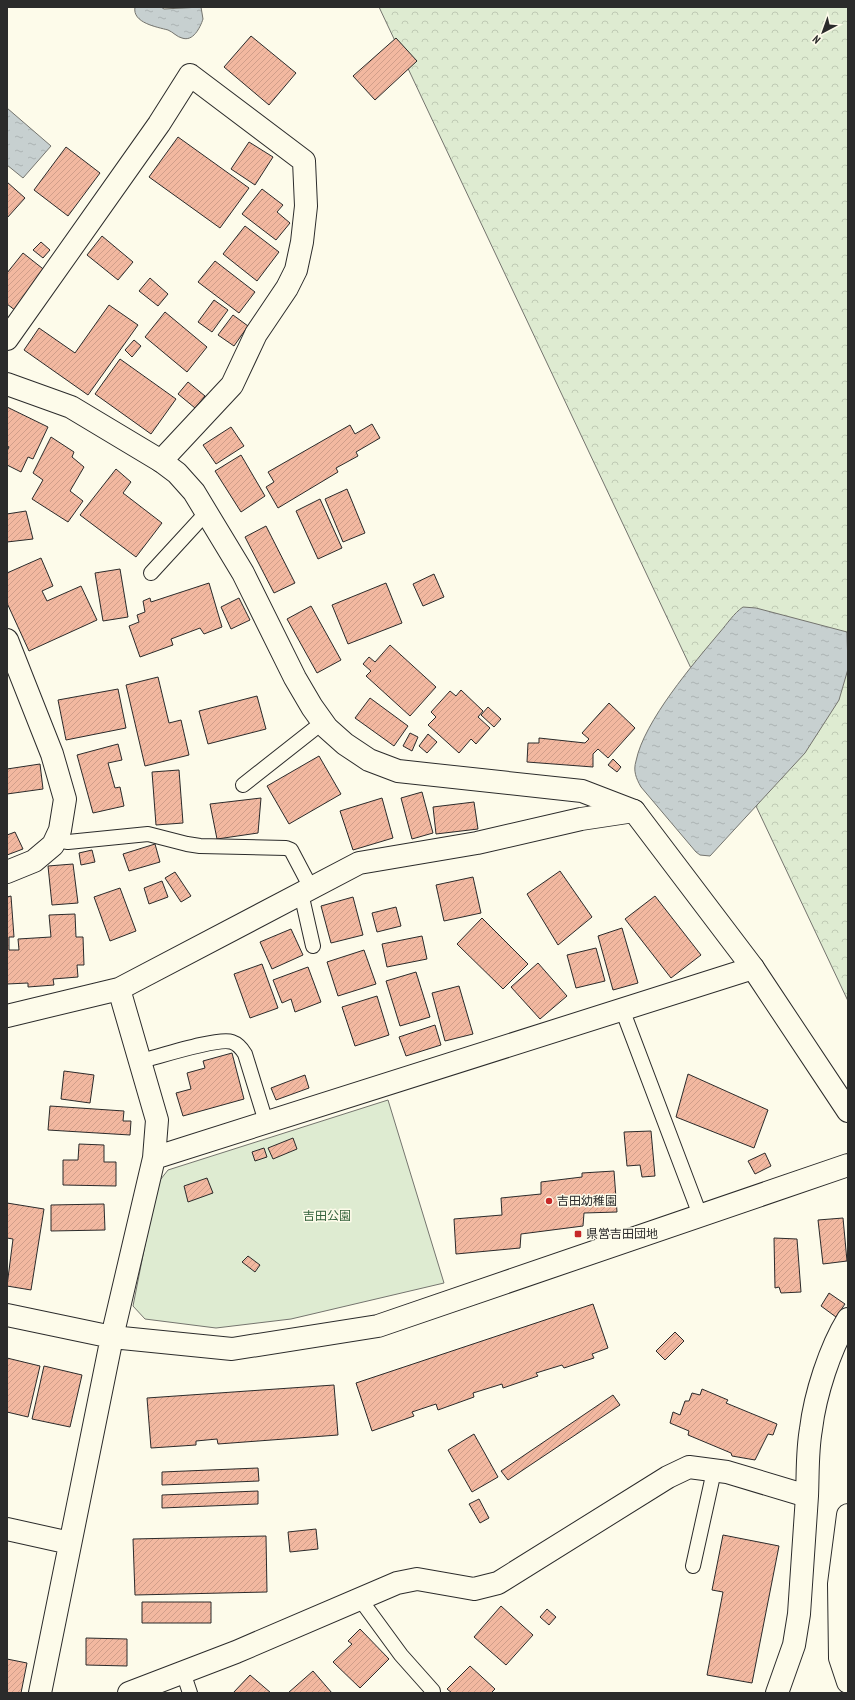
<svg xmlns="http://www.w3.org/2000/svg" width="855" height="1700" font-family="'PT Sans Narrow','Noto Sans JP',sans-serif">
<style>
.forest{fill:url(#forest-crowns);stroke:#74746e}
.park{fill:#deebd1;stroke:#74746e}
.water{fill:url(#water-ripples);stroke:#74746e}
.building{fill:url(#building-hatch);stroke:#2b2b2b}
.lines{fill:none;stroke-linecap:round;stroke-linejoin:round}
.lane-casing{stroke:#2b2b2b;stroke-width:16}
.street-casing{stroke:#2b2b2b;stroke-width:24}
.secondary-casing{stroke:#2b2b2b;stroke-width:24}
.lane{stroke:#fdfbea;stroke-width:14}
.street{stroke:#fdfbea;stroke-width:22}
.secondary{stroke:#fdfbea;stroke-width:22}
.poi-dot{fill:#c62828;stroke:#fdfbea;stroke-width:1.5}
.labels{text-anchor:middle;stroke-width:3;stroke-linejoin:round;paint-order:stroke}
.poi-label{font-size:12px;fill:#2b2b2b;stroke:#fdfbea;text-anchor:start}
.park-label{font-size:12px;fill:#34623c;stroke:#fdfbea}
</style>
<defs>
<pattern id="forest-crowns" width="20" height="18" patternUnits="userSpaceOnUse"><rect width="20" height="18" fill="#deebd1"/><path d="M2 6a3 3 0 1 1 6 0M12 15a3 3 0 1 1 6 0" fill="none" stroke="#bfcab4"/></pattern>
<pattern id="water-ripples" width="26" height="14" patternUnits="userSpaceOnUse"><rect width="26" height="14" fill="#c7d0d0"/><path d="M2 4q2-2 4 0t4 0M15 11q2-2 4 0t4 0" fill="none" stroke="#abb3b3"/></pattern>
<pattern id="building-hatch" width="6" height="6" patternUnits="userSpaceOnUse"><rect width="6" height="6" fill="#f2b8a0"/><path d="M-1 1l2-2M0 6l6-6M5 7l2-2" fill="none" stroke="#d09e8a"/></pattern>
</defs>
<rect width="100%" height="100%" fill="#fdfbea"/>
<path class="forest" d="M379,7H848V1001Z"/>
<path class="park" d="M388,1100L444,1283L291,1319L216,1328L145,1319L133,1306L157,1184L168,1170Z"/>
<path class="water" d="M135,7H161L164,9L201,7L203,19C200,28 193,42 182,38C177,37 173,32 168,30C157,27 132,23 135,7Z
M7,108L51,146L23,178L7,165Z
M743,607L756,608L847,632L848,669L839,700L805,753L710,856L700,855L696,852L641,787C636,778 633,771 636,761C644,721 694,663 720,632C727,624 734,613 743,607Z"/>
<path class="building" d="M251,36L296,73L269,105L224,67Z
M396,38L417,61L375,100L353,76Z
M178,137L249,188L220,228L149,177Z
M249,142L273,157L255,185L231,169Z
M66,147L100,173L68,216L34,190Z
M7,182L25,198L7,218Z
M262,189L283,205L277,212L290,223L276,240L242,214Z
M245,226L279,252L257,281L223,254Z
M102,236L133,262L118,280L87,255Z
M41,242L50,250L43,258L33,250Z
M23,253L47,272L16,311L7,304V273Z
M215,261L255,292L239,313L198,282Z
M150,278L168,294L158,306L139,291Z
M214,300L228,310L212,332L198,322Z
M109,305L138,325L88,395L24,350L39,328L75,353Z
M165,312L207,347L187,372L145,337Z
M233,315L248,326L234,346L218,335Z
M134,340L141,346L132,357L125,350Z
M120,359L176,399L151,434L95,394Z
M188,382L205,396L195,408L178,394Z
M7,407L48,427L33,459L28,457L21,472L7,465V451L9,447L7,446Z
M372,424L380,438L356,452L358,456L336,468L338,472L278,508L266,487L274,482L268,472L350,425L355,434Z
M231,427L244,446L216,464L203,445Z
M51,437L74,452L72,457L84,467L70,491L83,501L68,522L32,499L43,480L33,473Z
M241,455L265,496L241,512L215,471Z
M116,469L131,482L123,493L162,523L136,557L80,515Z
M347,489L365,533L343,542L325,499Z
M320,499L342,548L318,559L296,511Z
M26,511L33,539L7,542V514Z
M266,526L295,583L274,593L245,537Z
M41,558L53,586L42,591L47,601L81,586L97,620L29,651L7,603V573Z
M120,569L128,617L103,621L95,573Z
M434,574L444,597L423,606L413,584Z
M209,583L222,627L204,634L200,628L171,639L173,645L140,657L129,626L139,622L137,615L145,612L143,601L150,598L151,602Z
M386,583L402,623L348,644L332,605Z
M239,598L250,620L231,629L221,607Z
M311,606L341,660L317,673L287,619Z
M390,645L436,687L410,716L366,676L371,671L363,664L369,657L375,662Z
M158,677L169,723L181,720L189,755L145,766L126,685Z
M118,689L126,728L66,740L58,700Z
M461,690L483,711L478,717L490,728L476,744L471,739L459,753L428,725L436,717L431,712L450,691L456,696Z
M257,696L266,729L208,744L199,711Z
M370,698L408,726L394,746L355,718Z
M609,703L635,728L608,758L598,749L593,754V767L527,762L528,743H539V738L585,743L589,739L582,733Z
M488,707L501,719L494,727L481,715Z
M410,733L418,737L412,751L403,746Z
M428,734L437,742L427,753L419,746Z
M118,744L122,760L108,763L115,788L120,787L124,806L93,813L77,755Z
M319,756L341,794L289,824L267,786Z
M613,759L621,767L617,772L608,765Z
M40,764L43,789L7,794V769Z
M179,770L183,823L156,825L152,772Z
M422,792L433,833L412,839L401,798Z
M261,798L258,833L217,839L210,804Z
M382,798L393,838L353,850L340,811Z
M474,802L478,829L436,834L433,807Z
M15,832L23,849L7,855V835Z
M155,844L160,862L129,871L123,854Z
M92,850L95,862L81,865L79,853Z
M73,864L78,903L52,905L48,866Z
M560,871L592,917L558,945L527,894Z
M175,872L191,896L181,902L165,878Z
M473,877L481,913L444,921L436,885Z
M162,881L168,897L149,904L144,888Z
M120,888L136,931L110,941L94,897Z
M11,896L14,937H9V950H19L18,939L51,937L49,915L75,914L76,937H83L84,965H77L78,977L53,979L54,985L28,987V983L7,984V897Z
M655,896L701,955L671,978L625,919Z
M353,897L363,935L331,943L321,906Z
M396,907L401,926L377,932L372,913Z
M482,918L528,964L503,989L457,944Z
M622,928L638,983L613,990L598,936Z
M291,929L303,955L272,969L260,942Z
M422,936L427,959L387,967L382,944Z
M596,948L605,981L576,988L567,955Z
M364,950L376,984L338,996L327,962Z
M538,963L567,996L540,1019L511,987Z
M262,964L278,1008L250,1018L234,974Z
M308,967L321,1002L295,1012L291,999L282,1003L273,980Z
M416,972L430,1017L400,1026L386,981Z
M459,986L473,1034L445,1041L432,993Z
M377,996L389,1035L355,1046L342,1007Z
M435,1025L441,1045L406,1056L399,1037Z
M232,1053L244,1099L183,1116L176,1093L191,1089L187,1073L205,1068L203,1061Z
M64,1071L94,1075L90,1103L61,1099Z
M688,1074L768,1110L754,1148L676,1117Z
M305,1075L309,1088L276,1100L271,1088Z
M50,1106L124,1111L123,1121H131L130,1135L48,1130Z
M651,1131L655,1176L642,1177L640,1165L627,1166L624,1132Z
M293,1138L297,1149L273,1159L268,1148Z
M79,1144L104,1145V1162H116V1186L63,1185V1160H78Z
M264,1148L267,1157L255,1161L252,1152Z
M765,1153L771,1166L755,1174L748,1161Z
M614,1171L617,1212L584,1213L583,1226L521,1234L520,1248L456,1254L454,1219L502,1215L501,1198L541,1194V1182L582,1177V1173Z
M207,1178L213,1193L188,1202L184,1186Z
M7,1203L44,1209L31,1290L7,1286L13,1239L7,1238Z
M104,1204L105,1230L51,1231V1205Z
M843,1218L847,1261L823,1264L818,1220Z
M774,1238L797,1239L801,1292L781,1293L779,1287L775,1288Z
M248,1256L260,1265L255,1272L242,1262Z
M829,1293L845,1304L836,1317L821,1306Z
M593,1304L608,1348L592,1354L594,1358L564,1368L562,1365L536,1373L538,1376L503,1388L502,1384L473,1393L474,1397L438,1410L436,1404L412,1412L414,1416L372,1431L356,1383Z
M675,1332L684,1341L665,1360L656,1351Z
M7,1358L40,1366L28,1417L7,1412Z
M44,1366L82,1375L70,1427L32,1419Z
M334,1385L338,1435L218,1444L217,1439L196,1441V1445L151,1448L147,1398Z
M702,1389L728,1400L726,1403L777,1424L773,1435L768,1434L755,1460L732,1456L731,1453L688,1435L689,1431L670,1423L673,1412L680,1415L685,1401H689L692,1393L700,1395Z
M613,1395L620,1405L508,1480L501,1471Z
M474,1434L498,1477L472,1492L448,1450Z
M258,1468L259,1481L162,1485V1472Z
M258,1491V1504L162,1508V1495Z
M479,1499L489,1518L480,1523L469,1504Z
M316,1529L318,1549L290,1552L288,1532Z
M723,1535L779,1546L752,1683L707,1675L723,1592L712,1590Z
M266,1536L267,1592L135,1595L133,1539Z
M142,1602H211V1623H142Z
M501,1606L533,1635L506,1665L474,1637Z
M547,1609L556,1617L549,1625L540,1617Z
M360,1629L389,1659L360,1688L333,1662L352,1644L348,1641Z
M86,1638L127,1639V1666L86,1665Z
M7,1659L27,1663L21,1693H7Z
M470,1666L495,1689L491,1693H452L447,1689Z
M313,1671L332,1693H288Z
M250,1675L271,1693H233Z"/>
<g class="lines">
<defs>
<path id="lane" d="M151,573L207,512
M243,785L323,722
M55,840L68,842L148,834L187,844L200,846L286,848L291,850L311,888
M301,893L313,946
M622,1009L700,1215
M141,1061C158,1057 218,1037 232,1042C238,1044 242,1049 245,1054L266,1122
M693,1566L714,1471
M360,1599L401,1655L433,1691
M183,1672L190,1693"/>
<path id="street" d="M7,339L159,124L190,75L304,161L306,206L302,242L296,270L287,288L256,334L232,385L161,461
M7,640L52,754L65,799L60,830L53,845L34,861L7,872
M7,1016L119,989L359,863L477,843L581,819L634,811
M154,1158L753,968
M7,1315L112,1337L232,1349L378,1326L848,1165
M7,1529L70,1543
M40,1693L112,1337L154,1158L157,1120L119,989
M129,1693L236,1652L397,1583L417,1579L474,1589L498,1583L668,1477L689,1467L727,1472L807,1496C808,1474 807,1451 811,1429C815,1395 830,1348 848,1319
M777,1693L794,1645L799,1614L807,1496"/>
<path id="secondary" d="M7,384L71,407L161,461L177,473L194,492L243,573L295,678L312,707L327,728L345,744L369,760L398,771L582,791L634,811L753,968L848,1111
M848,1515L839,1584L840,1658L848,1682"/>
</defs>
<use href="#lane" class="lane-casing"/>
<use href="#street" class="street-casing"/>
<use href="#secondary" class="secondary-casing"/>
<use href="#lane" class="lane"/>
<use href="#street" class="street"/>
<use href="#secondary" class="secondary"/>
</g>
<g class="poi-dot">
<circle cx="549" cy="1201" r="4"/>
<rect x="574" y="1230" width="8" height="8" rx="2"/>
</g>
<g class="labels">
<g class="poi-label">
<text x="557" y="1205">吉田幼稚園</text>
<text x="586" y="1238">県営吉田団地</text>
</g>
<g class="park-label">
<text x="327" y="1220">吉田公園</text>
</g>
</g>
<rect width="855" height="1700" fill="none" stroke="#2b2b2b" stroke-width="16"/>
<g transform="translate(823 32) rotate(221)" stroke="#fdfbea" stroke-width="3" paint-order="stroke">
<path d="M0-3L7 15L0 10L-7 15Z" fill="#2b2b2b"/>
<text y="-6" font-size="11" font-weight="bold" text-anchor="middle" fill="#2b2b2b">N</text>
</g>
</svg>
